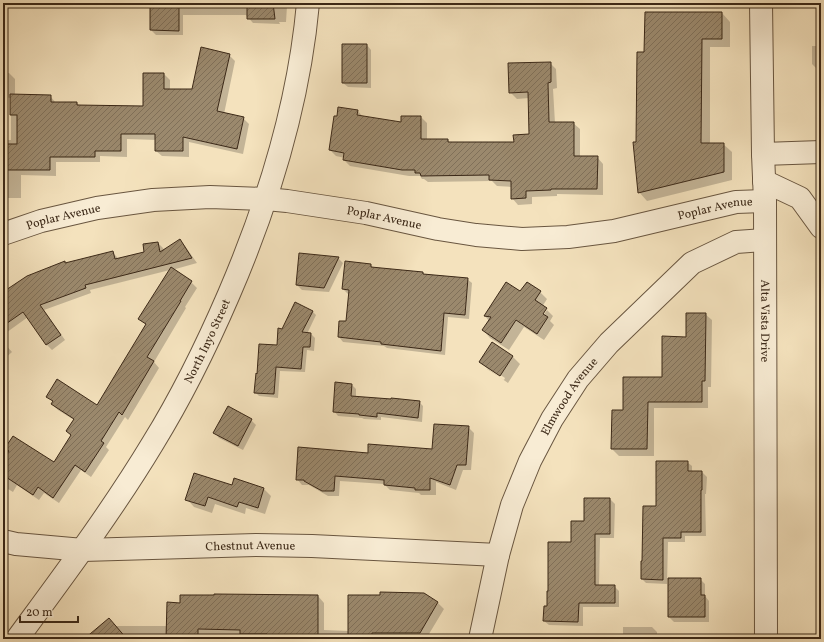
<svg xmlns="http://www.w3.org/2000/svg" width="824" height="642" font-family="Vollkorn,serif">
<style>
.shadow{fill:#0003;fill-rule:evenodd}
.building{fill:url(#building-hatch);stroke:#3b2817}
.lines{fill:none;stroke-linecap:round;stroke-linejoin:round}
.minor-casing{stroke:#695640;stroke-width:24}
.minor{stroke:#f8ecd4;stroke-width:22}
.labels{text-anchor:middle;stroke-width:4;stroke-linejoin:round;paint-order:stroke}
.street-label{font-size:12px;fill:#3b2817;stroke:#f8ecd4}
</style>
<defs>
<pattern id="building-hatch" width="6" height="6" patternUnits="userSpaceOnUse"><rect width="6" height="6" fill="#9b896d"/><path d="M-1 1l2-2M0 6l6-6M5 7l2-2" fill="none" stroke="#807059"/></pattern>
</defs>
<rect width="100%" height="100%" fill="#f4e2bd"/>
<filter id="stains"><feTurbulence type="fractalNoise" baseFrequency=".005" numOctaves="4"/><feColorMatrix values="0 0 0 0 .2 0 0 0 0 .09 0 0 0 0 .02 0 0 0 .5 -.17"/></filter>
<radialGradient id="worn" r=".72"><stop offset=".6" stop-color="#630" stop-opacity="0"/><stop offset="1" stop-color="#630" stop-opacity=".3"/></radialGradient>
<path class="shadow" d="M171,3H284L287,6L286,22H279L280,24L253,23L246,15H183V35H156L151,30L171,8Z
M350,3H371V6H353Z
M423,3H485V7H469L466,4H424Z
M646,13H722L730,22V47H710V144H723L732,152V180L647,201L639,192L637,143L645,53Z
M367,45L371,50V88L348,87L343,83Z
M812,46H821V100L817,96V69L812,64Z
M229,55L235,61L224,114L243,118L249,124L243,154L189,142V157L162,156L156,151V140L127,139V157L100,156V162H56V176L21,175V198H3V140H11V98L3,97V73H9L15,79V95L50,96L56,103H77L80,106L144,107L164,74L170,80V90H192Z
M550,63L556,69L557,88L553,89L555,123H573L580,129V157H597L603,164V195L557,194V196L532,197V204L518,205L512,198V187L497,186L492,181L428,182L424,179H422L420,176H409L350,166L344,160L345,158L336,156L330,150L339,108L358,111L363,117L402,123L421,117L427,123V140H448L450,143H515L530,135L529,98L517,99L510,92Z
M180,240L185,246L197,263L172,270L191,282L197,288L185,307L186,308L154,362L159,368L128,420L125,417L106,447L109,450L91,477L81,470L59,503L44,493L39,500L17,485L13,492L3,486V453L13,437L54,463L72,436L67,431L74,420L58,410L52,404L53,402L47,396L98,406L146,325L139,319L170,270L90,290L91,293L44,310L65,340L52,350L47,345L28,317L3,335V294L66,264L112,252L117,257L118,260L145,253L144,245L158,243L163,248L164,251Z
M338,258L343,263L329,292L302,290L297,285Z
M370,265L374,268L423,273L425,275L467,279L472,283L469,319L448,317L445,355L387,348L384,346L343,342L339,337L340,322H347L349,294H348L343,289Z
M506,283L521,293L540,292L547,299L542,307L546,309H545L541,319L547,310L553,316L550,321L554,325L544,340L524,327L509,350L490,338L483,330L489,321L485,316Z
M312,311L316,315L307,334H311L315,338L314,351L307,350L305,372L280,371L278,398L259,396L255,392L258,375L278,346L283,330Z
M705,314L712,320L711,387H708V408H654V456H619L612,449L624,411L663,378L687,338Z
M821,337V382L819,380L820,338Z
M3,342L12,352L3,360Z
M492,344L513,357L520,364L508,383L488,369L480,362ZM487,366L505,378L504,380L487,369Z
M336,384L352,385L356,389V397L419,402L423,406L422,422L381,417V420L364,419L362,418L338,416L334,411Z
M251,420L256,425L243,450L219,438L215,433Z
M468,427L474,433L471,470H463L456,490L436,482V495H421L419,493L390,490L384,484L340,481L339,496H328L309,485H302L297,479L369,454L433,450Z
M687,462L692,466V472H702L707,477L706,494H705L706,536H685V542H668L667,584L646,583L642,579L657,507Z
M233,486L264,489L271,496L265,514L246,508L245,514L215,504L212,513L194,507L187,499Z
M610,499L615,504L614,538H600L599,586H614L619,591V607H583V626L549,625L544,621L548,607L572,543L585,522Z
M820,549H821V591L820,590Z
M700,579L705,584V596L709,601V622H674L669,617Z
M423,594L438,603L444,609L426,639H247L244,636L204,635V639H89L115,626H167L181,604L318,596L324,603V630L349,631Z
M623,627H652L657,632V639H623Z"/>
<path class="building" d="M247,3H273L275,19H247Z
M150,7H179V31L150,30Z
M645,12H722V39H702L701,143H724V172L638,193L633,142H636L637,52H644Z
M342,44H367V83H342Z
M201,47L230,54L217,111L244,117L237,149L183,137V151H155V134H121V151H95V157H50V170H3V144H17V115H10V94L51,95V102H77V105L143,106V73H164V89H192Z
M551,62V82L548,83L549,122H574V156H598L597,189H551V190L526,191V198L511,199V181L489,180V175L421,176L420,173H415V170H402L343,160L344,153L329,150L334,116H337L338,107L358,110L357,115L401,122V116H421V139H448V142H514L513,135L529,134L528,92L509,93L508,63Z
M180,239L192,258L85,285L86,288L40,305L61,335L46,345L23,312L3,326V292L27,276L65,261V263L113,251L115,259L144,252L143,244L158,242L160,252Z
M299,253L339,257L324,288L296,285Z
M345,261L371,264V267L423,272V274L468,278L465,315L444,313L441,351L381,344V342L338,337L339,321H346L349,290L342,289Z
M171,267L192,281L180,301H181L147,357L154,361L122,415L119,412L101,441L104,443L85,472L75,465L53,498L38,487L33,495L3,475V460L9,451L5,448L13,436L54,462L71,435L66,431L74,419L51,404L53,401L46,397L57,379L97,405L146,324L138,319Z
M506,282L520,291L527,282L541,291L535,300L547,308L543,314L548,317L537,334L516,320L501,343L482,330L491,317L484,316Z
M295,302L313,311L302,332L311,333L310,347H303L301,369L276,367L274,394L254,393L256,373L257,374L259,344L277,345L278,328L282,329Z
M686,313H706L705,381H702V402H648L647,449H611L612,410H623V377H662V336L686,337Z
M492,342L513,356L500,376L479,362Z
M335,382L352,384L351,396L391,399V398L420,401L418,418L377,413V417L359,415V414L333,412Z
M228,406L252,419L238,446L213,433Z
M434,424L469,426L466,465H457L450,485L430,478V490H415V488L384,485V480L335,476L334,491H322L304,481V480H296L298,447L368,453V444L432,449Z
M656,461H688V471H702V490H701V532H681V538H663V580L641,579V561H642L643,506H656Z
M194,473L232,485L234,478L264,488L258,508L239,502L237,507L208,497L205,506L185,500Z
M584,498H610V534H595V585H615V603H579L578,622L543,621L544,606H547V591H548V542H571V521H584Z
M668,578H701V595H705V617H668Z
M380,592L424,593L438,602L420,633H372V638H348V595H380Z
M214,594L318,595V639H267V634H240V630L198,629V636H186V639H166L167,602L180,603V595H214Z
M109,618L127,639H84Z"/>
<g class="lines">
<defs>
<g id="minor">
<path id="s1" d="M761,3L763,154L765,201L766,639"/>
<path d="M763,154L821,152"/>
<path d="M764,181L800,198L821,227"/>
<path id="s2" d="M3,234L41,221L97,208L153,200L210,197L266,199L287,201L366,213L438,229L476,235L522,239L568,237L614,231L736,202L765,201"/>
<path id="s3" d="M3,541L16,544L83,550L256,545L312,546L498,555"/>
<path id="s4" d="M17,639C64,575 112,511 153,443C182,396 207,345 229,294C269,201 299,104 308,3"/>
<path id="s5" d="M480,639L498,555L512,505L530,461L552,419L578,379L609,343L692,263L736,242L765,240"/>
</g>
</defs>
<use href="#minor" class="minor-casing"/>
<use href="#minor" class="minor"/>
</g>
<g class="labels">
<g class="street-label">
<text dy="4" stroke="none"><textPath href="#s2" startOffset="723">Poplar Avenue</textPath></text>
<text dy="4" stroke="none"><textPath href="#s2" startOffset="63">Poplar Avenue</textPath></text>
<text dy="4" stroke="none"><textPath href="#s2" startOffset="387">Poplar Avenue</textPath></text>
<text dy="4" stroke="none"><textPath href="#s1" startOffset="318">Alta Vista Drive</textPath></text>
<text dy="4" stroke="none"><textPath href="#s4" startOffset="354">North Inyo Street</textPath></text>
<text dy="4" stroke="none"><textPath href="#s5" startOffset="261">Elmwood Avenue</textPath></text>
<text dy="4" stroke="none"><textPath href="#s3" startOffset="248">Chestnut Avenue</textPath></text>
</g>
</g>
<rect width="824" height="642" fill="none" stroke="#f4e2bd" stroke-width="16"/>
<rect x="4" y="4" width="816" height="634" fill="none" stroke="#3b2817" stroke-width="2"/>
<rect x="8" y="8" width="808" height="626" fill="none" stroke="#3b2817"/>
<path d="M20 616v6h58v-6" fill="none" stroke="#3b2817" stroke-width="2"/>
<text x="26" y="616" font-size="12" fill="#3b2817" stroke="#f8ecd4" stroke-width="3" paint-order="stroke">20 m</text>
<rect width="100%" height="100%" filter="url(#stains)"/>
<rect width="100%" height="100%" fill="url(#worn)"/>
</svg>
